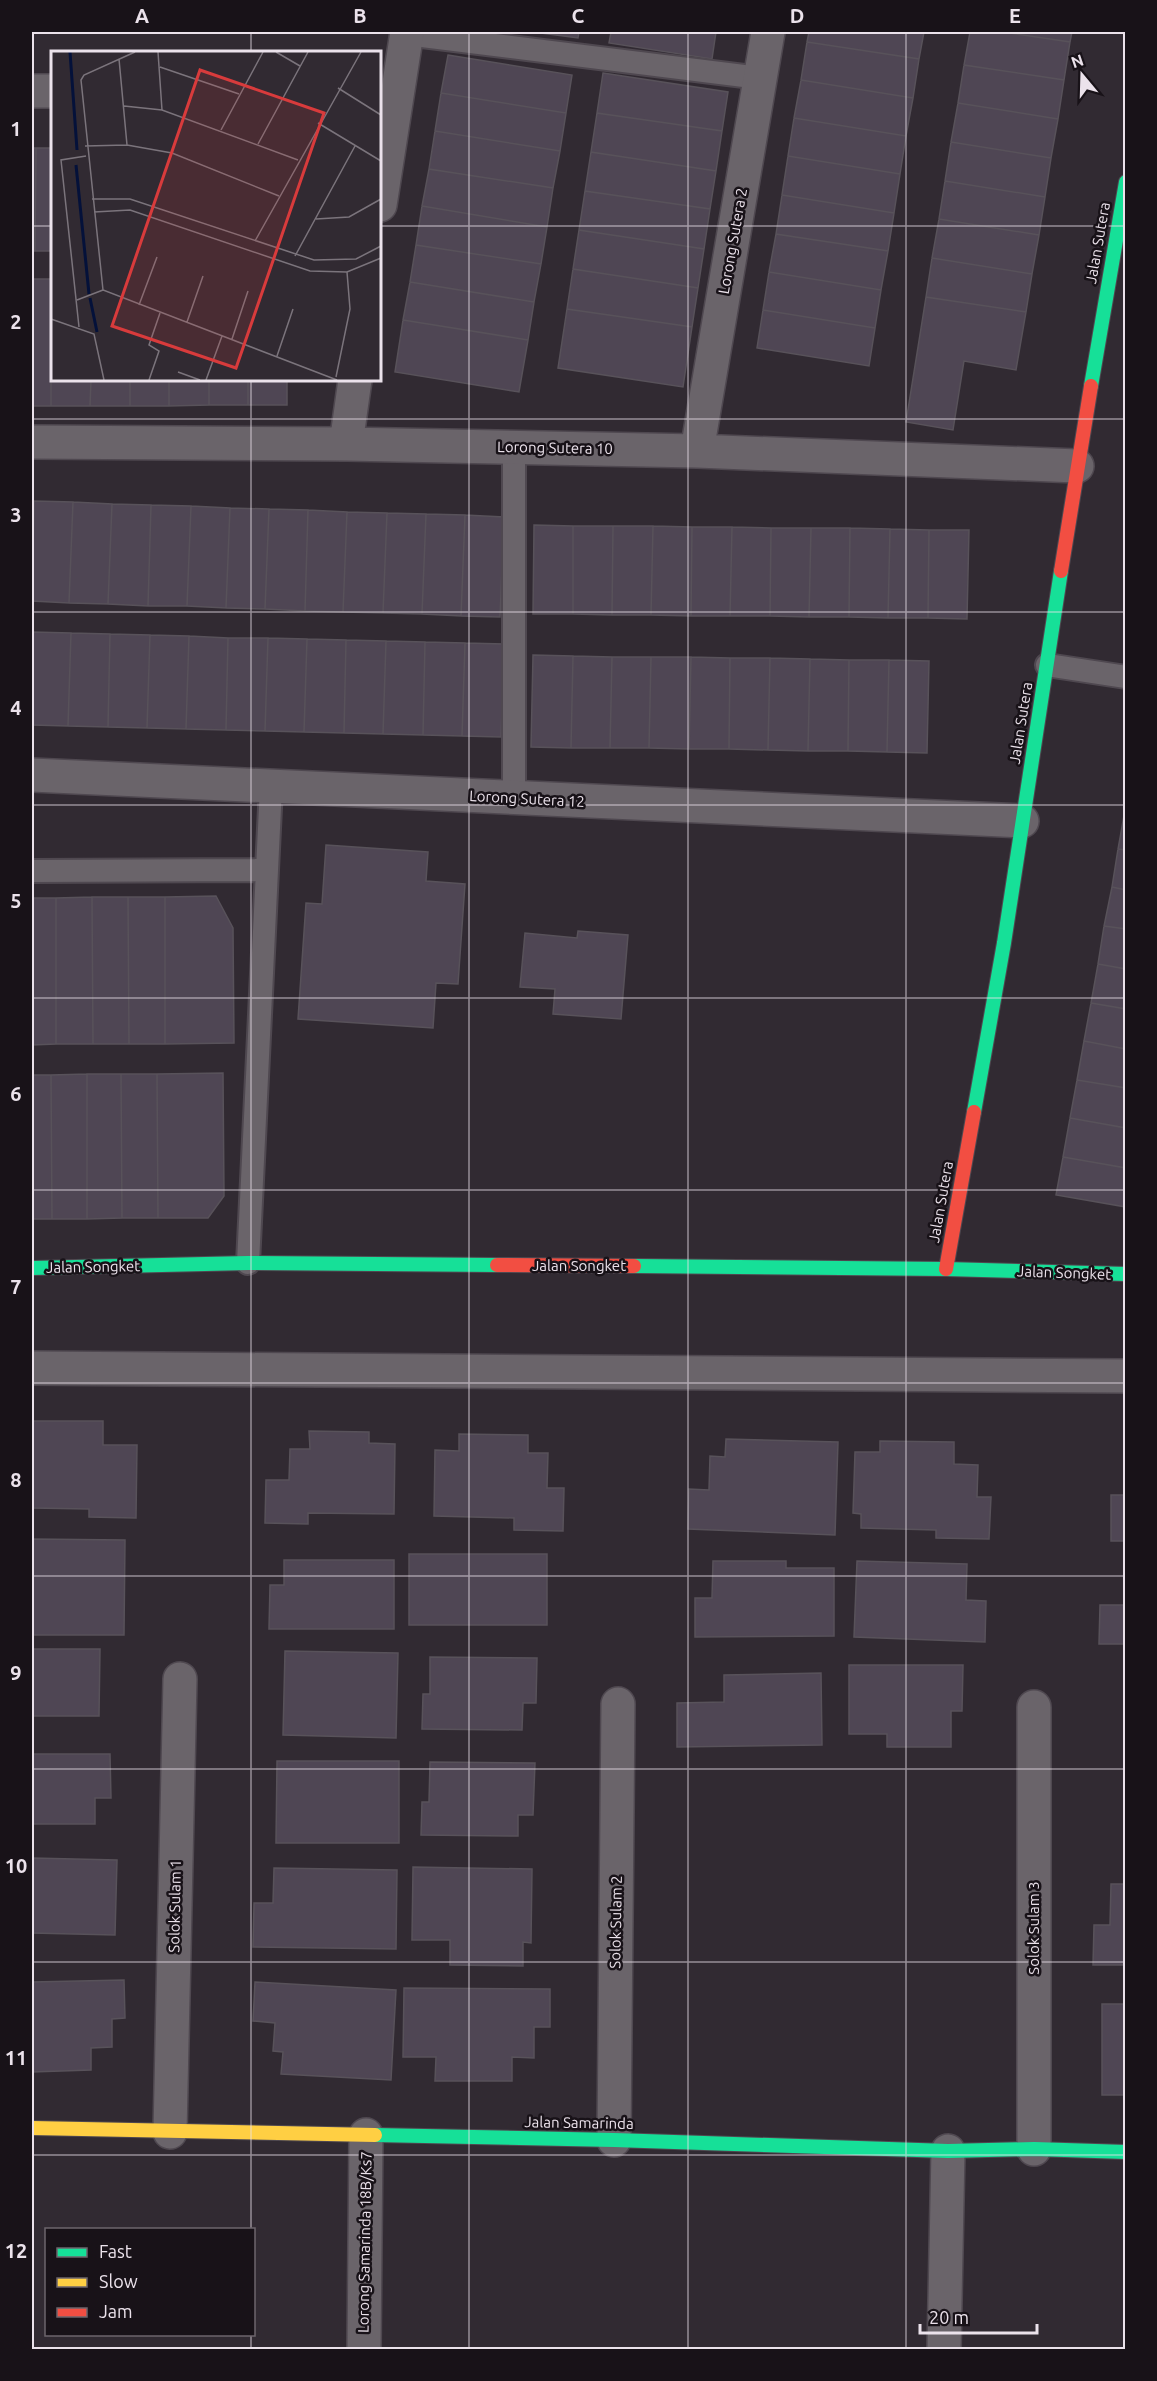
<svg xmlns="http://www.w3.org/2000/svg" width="1157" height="2381" font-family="Ubuntu,sans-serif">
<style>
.building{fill:#4f4654;stroke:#58525a;stroke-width:1.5}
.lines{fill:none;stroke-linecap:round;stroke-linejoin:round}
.lane-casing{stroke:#4f4850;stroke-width:26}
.street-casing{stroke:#4f4850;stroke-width:36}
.fast-casing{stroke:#4f4850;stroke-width:16}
.slow-casing{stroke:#4f4850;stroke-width:16}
.jam-casing{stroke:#4f4850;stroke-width:16}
.lane{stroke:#6a646a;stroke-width:22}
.street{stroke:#6a646a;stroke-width:33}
.fast{stroke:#16e098;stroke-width:14}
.slow{stroke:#ffcf43;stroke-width:14}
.jam{stroke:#f24e42;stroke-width:14}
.grid{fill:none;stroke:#ebe2eb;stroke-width:1.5;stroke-opacity:0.55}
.labels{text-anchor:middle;stroke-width:5;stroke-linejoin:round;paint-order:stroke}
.street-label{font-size:15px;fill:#ebe2eb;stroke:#181218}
.inset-river{fill:none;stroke:#04113a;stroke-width:3}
.inset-road{fill:none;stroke:#7b747c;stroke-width:1.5}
.view{fill:#d83b3c;fill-opacity:0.15;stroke:#d83b3c;stroke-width:3}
.inset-edge{fill:none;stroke:#ebe2eb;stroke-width:3}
.neatline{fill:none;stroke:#ebe2eb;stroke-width:2}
.grid-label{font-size:20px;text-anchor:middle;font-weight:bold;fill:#ebe2eb}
</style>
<rect width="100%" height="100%" fill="#312a32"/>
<path class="building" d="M533,32H579L578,38Z
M611,32H716L712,59L609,43Z
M809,32H924L919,59L807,42Z
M970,32H1003L1070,42L1064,80L964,65Z
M1003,32H1072L1070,42Z
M807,42L919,59L913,98L801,80Z
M448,55L572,75L566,113L441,93Z
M964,65L1064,80L1058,119L958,103Z
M603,73L728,92L722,131L597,113Z
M801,80L913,98L906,136L794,118Z
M441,93L566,113L560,151L435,131Z
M958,103L1058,119L1051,158L951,142Z
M597,113L722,131L716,171L591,152Z
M794,118L906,136L900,174L788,156Z
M435,131L560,151L553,188L429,169Z
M951,142L1051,158L1045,197L945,181Z
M32,148H36L35,251H32Z
M36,148H52V251H35Z
M591,152L716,171L710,209L585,191Z
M788,156L900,174L894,213L782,195Z
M429,169L553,188L547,227L422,206Z
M945,181L1045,197L1039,235L939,219Z
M585,191L710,209L704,249L579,230Z
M782,195L894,213L888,251L776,234Z
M422,206L547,227L541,264L416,245Z
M939,219L1039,235L1032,274L932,258Z
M579,230L704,249L698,288L573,269Z
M776,234L888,251L881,290L769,272Z
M416,245L541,264L534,302L410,282Z
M932,258L1032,274L1026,312L926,297Z
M573,269L698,288L692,327L567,309Z
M769,272L881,290L875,328L763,310Z
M32,279H51V406H32Z
M51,279L52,380H91L90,406H51Z
M410,282L534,302L528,340L403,320Z
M926,297L1026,312L1016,370L964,361L953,430L906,422Z
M567,309L692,327L683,387L558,368Z
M763,310L875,328L869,366L757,348Z
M403,320L528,340L519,392L395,372Z
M91,380H130V406H90Z
M130,380H169V406H130Z
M169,380H209V405L169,406Z
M209,380H248V405H209Z
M248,380H287V405H248Z
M34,501L73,502L69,603L32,601Z
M73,502L112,504L108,604L69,603Z
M112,504L151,505L148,606L108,604Z
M151,505L191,506L187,606H148Z
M191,506L230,508L226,608L187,606Z
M230,508L269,509L265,609L226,608Z
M269,509L308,510L305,611L265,609Z
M308,510L347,512L343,612L305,611Z
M347,512L387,513L383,613L343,612Z
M387,513L426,514L422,614L383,613Z
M426,514L465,515L461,616L422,614Z
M465,515L504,517L500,617L461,616Z
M534,525L573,526V614H533Z
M573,526H613L612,615L573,614Z
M613,526H653L651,615H612Z
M653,526L692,527L691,616L651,615Z
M692,527H732L730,616H691Z
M732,527L771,528L770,616H730Z
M771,528H811L809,617L770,616Z
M811,528H850L849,617H809Z
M850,528L890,529L888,618L849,617Z
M890,529L929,530L928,618H888Z
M929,530H969L967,619L928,618Z
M32,632L71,633L68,726L32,725Z
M71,633L110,634L108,727L68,726Z
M110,634L150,635L147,728L108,727Z
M150,635L189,636L186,729L147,728Z
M189,636L228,638L226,730L186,729Z
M228,638H268L265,731L226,730Z
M268,638L307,639L304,732L265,731Z
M307,639L346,640L344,733L304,732Z
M346,640L386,641L383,734L344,733Z
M386,641L425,642L423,735L383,734Z
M425,642L465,643L462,736L423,735Z
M465,643L504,644L501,737L462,736Z
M533,655L573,656L571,748L531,747Z
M573,656L612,657L610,748H571Z
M612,657H651L649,748H610Z
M651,657H691L689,749L649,748Z
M691,657L730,658L729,749H689Z
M730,658H770L768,750L729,749Z
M770,658L810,659L808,751L768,750Z
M810,659L849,660L848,751H808Z
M849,660H889L887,752L848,751Z
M889,660L929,661L927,753L887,752Z
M1125,810H1126V850L1118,849Z
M326,845L428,852L426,881L465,884L458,984L436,983L433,1028L298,1019L306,903L322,904Z
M1118,849L1126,850V890L1112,887Z
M1112,887L1126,890V929L1104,926Z
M216,896L233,928L234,1043L165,1044V897Z
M92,897H128L129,1044H93Z
M92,897L93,1044H56V898Z
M128,897H165V1044H129Z
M32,898H56V1044L32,1045Z
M1104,926L1126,929V969L1098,964Z
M578,931L628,935L621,1019L553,1014L555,989L520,987L525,933L577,938Z
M1098,964L1126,969V1009L1091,1003Z
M1091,1003L1126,1009V1049L1084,1041Z
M1084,1041L1126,1049V1088L1077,1080Z
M223,1073L224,1196L208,1218H158L157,1074Z
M87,1074H121L122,1218L87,1219Z
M87,1074V1219H52L51,1075Z
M121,1074H157L158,1218H122Z
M32,1075H51L52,1219H32Z
M1077,1080L1126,1088V1128L1070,1118Z
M1070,1118L1126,1128V1168L1063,1157Z
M1063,1157L1126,1168V1207L1056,1195Z
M32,1421H103V1445H137L136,1518L89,1517V1509L32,1508Z
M309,1431L369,1432V1443L395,1444L394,1514L308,1513V1524L265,1523L266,1480H289L290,1449H310Z
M459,1434L528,1435V1453H548L547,1488H564L563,1531L514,1530V1518L434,1516L435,1450L459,1451Z
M726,1439L838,1442L835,1535L688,1529L689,1489L709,1490L710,1456L725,1457Z
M880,1441L954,1442V1464L978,1465L977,1497H991L989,1539L936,1538V1530L861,1528V1514L853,1513L855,1452H880Z
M1111,1495H1126V1541H1111Z
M32,1539L125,1540L124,1635H32Z
M409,1554H547V1625H409Z
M284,1560H394V1629H269L270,1585H284Z
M713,1561H786V1568H834V1636L695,1637V1598H712Z
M857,1561L967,1564L966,1600L986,1601L985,1642L854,1637Z
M1124,1568L1126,1644H1099L1100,1605H1124Z
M32,1649H100L99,1716H32Z
M285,1651L398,1653L396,1738L283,1735Z
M430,1657L537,1658L536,1703H523L522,1730L422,1729L423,1694H430Z
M849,1665H963L962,1711H951V1747H887V1734H849Z
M821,1673L822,1745L677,1747V1703L724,1702V1675Z
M32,1754H110L111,1798H95V1824H32Z
M277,1761H399V1843H276Z
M430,1762L535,1763L533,1815H518V1836L421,1835L422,1802H429Z
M32,1858L117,1860L115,1935L32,1933Z
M413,1867L532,1869L531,1943L523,1942V1966L450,1965V1940H412Z
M274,1868L397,1870L396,1949L253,1947L254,1903H273Z
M1111,1884H1126V1965H1093L1094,1925H1110Z
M124,1980L125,2018L112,2019V2047L91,2048V2070L32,2072V1982Z
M255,1982L396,1990L391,2080L281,2074L283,2052L273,2051L275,2023L253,2021Z
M404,1988L550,1989V2027H534V2058L512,2057V2081H435L436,2057H403Z
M1102,2004H1126V2095H1102Z"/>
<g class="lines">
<defs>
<path id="lane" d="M406,34L760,78
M514,447V799
M1047,665L1126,677
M32,871L266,870
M248,1263L271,787"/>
<path id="street" d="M32,91H52
M380,205L407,32
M32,442L346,444L697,451L1077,466
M346,444L355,380
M697,451L768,32
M32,775L1022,821
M32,1368L1126,1376
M1034,1707V2149
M170,2132L180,1679
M614,2140L618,1704
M364,2350L366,2135
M944,2350L948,2151"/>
<path id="fast" d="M1091,386L1126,182
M974,1112L1004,943L1061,571
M634,1266L946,1269L1126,1274
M32,1268L248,1263L497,1265
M375,2135L614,2140L948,2151L1034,2149L1126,2152"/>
<path id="slow" d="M32,2128L375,2135"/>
<path id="jam" d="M1061,571L1091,386
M497,1265L634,1266
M946,1269L974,1112"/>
</defs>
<use href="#lane" class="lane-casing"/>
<use href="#street" class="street-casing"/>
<use href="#fast" class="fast-casing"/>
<use href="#slow" class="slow-casing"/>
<use href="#jam" class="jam-casing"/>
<use href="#lane" class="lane"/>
<use href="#street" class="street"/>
<use href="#fast" class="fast"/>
<use href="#slow" class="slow"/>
<use href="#jam" class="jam"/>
</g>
<path class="grid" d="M251,32V52M469,32V2350M688,32V2350M906,32V2350M32,226H52M380,226H1126M251,380V2230M32,419H1126M32,612H1126M32,805H1126M32,998H1126M32,1190H1126M32,1383H1126M32,1576H1126M32,1769H1126M32,1962H1126M32,2155H1126M251,2334V2350"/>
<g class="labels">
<g class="street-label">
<text transform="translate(733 241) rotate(-80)" y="5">Lorong Sutera 2</text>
<text transform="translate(1098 243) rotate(-80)" y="5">Jalan Sutera</text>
<text transform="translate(555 448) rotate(1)" y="5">Lorong Sutera 10</text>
<text transform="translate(1021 723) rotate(-81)" y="5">Jalan Sutera</text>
<text transform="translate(527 799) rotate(3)" y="5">Lorong Sutera 12</text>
<text transform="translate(941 1202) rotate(-80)" y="5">Jalan Sutera</text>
<text x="579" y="1271">Jalan Songket</text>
<text transform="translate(93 1267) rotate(-1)" y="5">Jalan Songket</text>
<text transform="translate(1064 1273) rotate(2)" y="5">Jalan Songket</text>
<text transform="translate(175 1906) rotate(-89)" y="5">Solok Sulam 1</text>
<text transform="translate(616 1922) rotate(-89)" y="5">Solok Sulam 2</text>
<text transform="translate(1034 1928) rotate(-90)" y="5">Solok Sulam 3</text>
<text transform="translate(579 2123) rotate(1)" y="5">Jalan Samarinda</text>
<text transform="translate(365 2242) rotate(-89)" y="5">Lorong Samarinda 18B/Ks7</text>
</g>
</g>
<g transform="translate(51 51)">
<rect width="330" height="330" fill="#312a32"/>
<path class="inset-river" d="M19,1L26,99M25,114L38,243M39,247L46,281"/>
<path class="inset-road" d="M84,1L33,24L30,29L52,239L286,329M107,1L111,59M225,1L249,15M68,8L76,94M109,16L188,43M287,37L330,64M73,55L111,59L247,109M267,72L330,110M170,79L212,1M207,93L257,1M34,95L76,94L121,102L228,145M41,148H79L263,209L305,208L330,195M43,161L79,159L259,220L296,221L330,207M265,168L298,166L330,148M204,190L310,1M244,205L304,95M26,249L52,239M88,254L106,206M0,268L43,283L53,329M136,271L152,225M28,276L10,109L35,105M181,288L197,240M226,305L242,258M127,321L149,329M285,326L299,258L296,221M98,329L108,300L98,294L109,262M155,329L171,285"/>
<path class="view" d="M149,19L273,62L185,317L61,275Z"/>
<rect width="330" height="330" class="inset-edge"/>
</g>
<rect width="1157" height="2381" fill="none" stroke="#181218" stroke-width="66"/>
<rect x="45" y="2228" width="210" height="108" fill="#181218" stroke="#6c656c" stroke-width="1.5"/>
<rect x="57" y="2248" width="30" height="9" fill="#16e098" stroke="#6c656c" stroke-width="1.5"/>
<text x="99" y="2258" font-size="18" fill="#ebe2eb">Fast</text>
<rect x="57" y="2278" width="30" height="9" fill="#ffcf43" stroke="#6c656c" stroke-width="1.5"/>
<text x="99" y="2288" font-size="18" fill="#ebe2eb">Slow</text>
<rect x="57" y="2308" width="30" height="9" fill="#f24e42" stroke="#6c656c" stroke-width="1.5"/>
<text x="99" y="2318" font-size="18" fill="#ebe2eb">Jam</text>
<g transform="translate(1082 75) rotate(341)" stroke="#181218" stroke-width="4.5" paint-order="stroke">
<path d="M0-4.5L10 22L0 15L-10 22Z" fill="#ebe2eb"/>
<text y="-9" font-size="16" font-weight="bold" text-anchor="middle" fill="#ebe2eb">N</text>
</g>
<path d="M920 2324v9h117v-9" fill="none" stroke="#ebe2eb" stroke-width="3"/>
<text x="929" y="2324" font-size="18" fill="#ebe2eb" stroke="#181218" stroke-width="4.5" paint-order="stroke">20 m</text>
<rect x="33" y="33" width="1091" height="2315" class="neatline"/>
<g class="grid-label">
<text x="142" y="23">A</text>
<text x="360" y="23">B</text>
<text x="578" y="23">C</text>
<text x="797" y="23">D</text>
<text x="1015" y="23">E</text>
<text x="16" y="136">1</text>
<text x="16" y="329">2</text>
<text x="16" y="522">3</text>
<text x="16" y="715">4</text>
<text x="16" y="908">5</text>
<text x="16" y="1101">6</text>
<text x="16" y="1294">7</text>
<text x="16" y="1487">8</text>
<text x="16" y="1680">9</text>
<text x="16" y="1873">10</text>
<text x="16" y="2065">11</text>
<text x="16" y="2258">12</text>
</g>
</svg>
